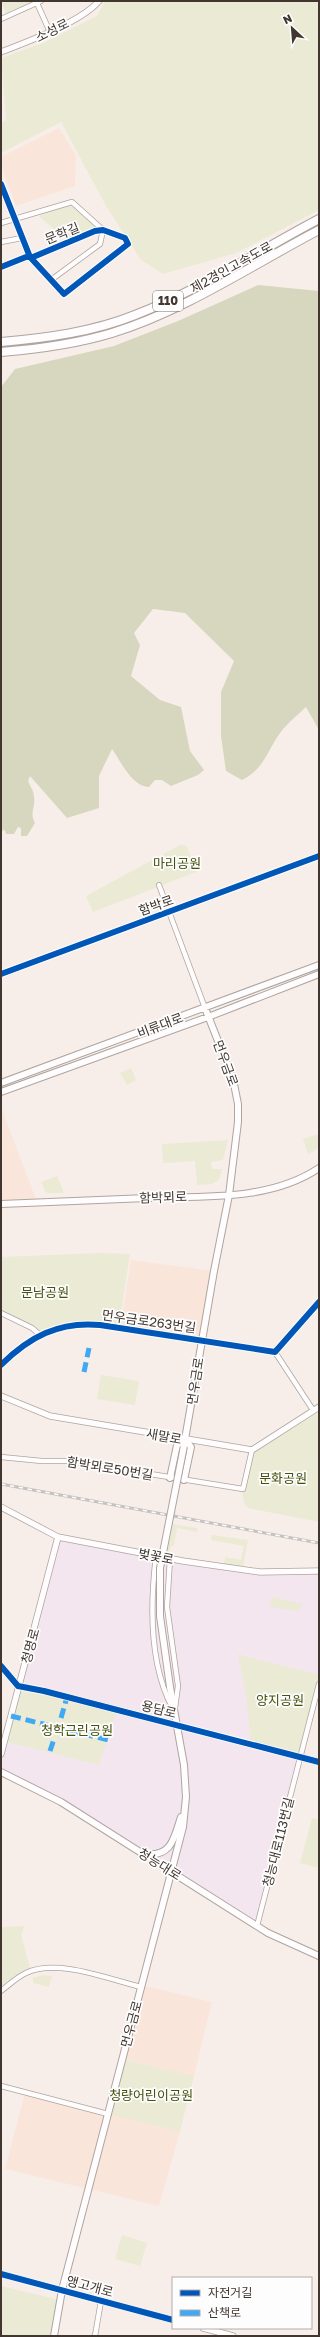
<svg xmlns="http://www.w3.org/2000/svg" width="320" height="2337" font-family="'Golos Text','Noto Sans KR',sans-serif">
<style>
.commercial{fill:#f4e6ee}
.built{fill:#fae5db}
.green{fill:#eaead5}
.forest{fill:#d6d7be}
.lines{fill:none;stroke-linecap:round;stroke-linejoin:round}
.minor-casing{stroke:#aea5a0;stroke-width:6}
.tertiary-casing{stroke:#aea5a0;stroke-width:7}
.secondary-casing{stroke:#aea5a0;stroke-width:8}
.motorway-casing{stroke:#aea5a0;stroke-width:10}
.minor{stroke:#fefcfc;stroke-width:4.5}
.tertiary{stroke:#fefcfc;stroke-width:5.5}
.secondary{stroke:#fefcfc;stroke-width:6}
.motorway{stroke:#fefcfc;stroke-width:8}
.rail-casing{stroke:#c5c3c1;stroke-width:3}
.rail{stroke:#fdfdfd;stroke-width:1.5;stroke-dasharray:4.5;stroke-linecap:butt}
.secondary-bridge-casing{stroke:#aea5a0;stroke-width:8;stroke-linecap:butt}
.secondary-bridge{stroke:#fefcfc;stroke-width:6}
.quiet{stroke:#3fa9f5;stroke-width:5;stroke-dasharray:10 5;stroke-linecap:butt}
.cycleway-casing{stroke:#fdfdfd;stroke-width:8}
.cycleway{stroke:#0057b8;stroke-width:6}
.labels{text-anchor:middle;stroke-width:3.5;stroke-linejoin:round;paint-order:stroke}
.shield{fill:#fdfdfd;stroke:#79726e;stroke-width:1}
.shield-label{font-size:12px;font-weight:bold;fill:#413630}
.street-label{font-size:13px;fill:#413630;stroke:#fdfdfd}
.park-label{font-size:13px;fill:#46510d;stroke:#fdfdfd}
</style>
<rect width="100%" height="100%" fill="#f8eee9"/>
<path class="commercial" d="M58,1537L253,1571H319V1686L257,1926L121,1840L1,1772V1751Z"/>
<path class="built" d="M59,128L76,155L75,186L16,206L1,165V157Z
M1,1107L37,1202L1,1204Z
M131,1260L214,1271L202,1340L120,1328Z
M141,1985L212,2002L194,2076L122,2059Z
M25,2093L180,2131L159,2206L5,2169Z"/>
<path class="green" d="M1,1H32L33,3L6,13Z
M105,1H319V210L236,253L163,274L141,260L106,206L61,122L1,153V123L6,120L1,58L43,43L97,16Z
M70,204L98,228L65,239L39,216Z
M180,845L187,846L196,872L93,912L86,896Z
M131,1068L136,1080L127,1085L120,1073Z
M319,1134C319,1144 320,1150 308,1154L303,1139Z
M228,1140L223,1160L211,1162L212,1169H222L219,1180L212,1184L197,1185L195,1161L163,1163L162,1144Z
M57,1176L64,1193H46L41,1182Z
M99,1253L130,1254L119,1325L77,1324L40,1335L1,1313V1257Z
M101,1375L139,1381L135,1405L97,1399Z
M319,1407V1522L248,1508C235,1495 248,1467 252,1450Z
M173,1524L197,1528V1532L177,1528L174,1546H171L169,1554H167Z
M212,1535L248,1540L243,1567L224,1565L225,1557L241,1560L244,1546L211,1540Z
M272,1597L303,1604L298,1611L270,1607Z
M238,1654L319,1675V1684L300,1757L251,1745L247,1702Z
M18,1686L117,1710L99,1765L4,1741Z
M312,1818L319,1820V1868L300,1863Z
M25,1926L21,1934L31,1972L1,1991V1927Z
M42,1975L52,1976L49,1987L33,1983V1978Z
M122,2059L194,2076L180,2131L108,2114Z
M122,2235L147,2243L140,2266L115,2259Z
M1,2286L60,2300L54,2336H1Z"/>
<path class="forest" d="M258,285L319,291V730L306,707C299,714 290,721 284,728C267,748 267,767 242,780L226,771L221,736V692L234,661L185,613L153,609L134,633L140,645L131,676L160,700L181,707L190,751L204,770L198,775L171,786L162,780H155L149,787C131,786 121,761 112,749L99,776V808L67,818L30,776L28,781C30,786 34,791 34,797C36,806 29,813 35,823L27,836H21V828L18,827L14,834H6L5,830L1,831V387L15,369L114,346L178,321Z"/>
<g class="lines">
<defs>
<path id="minor" d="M36,1L50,32
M1,19L41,1
M1,184L30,257L64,294L128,244L125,238L103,230L95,231L33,257H26L1,267
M1,223L72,202L103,230
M1,242L22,238
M51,280L100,244L103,230
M159,885L205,1008
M1,974L319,856
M1,1313L32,1328L40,1335
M275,1352L313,1410
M1,1365C29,1337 59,1321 100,1325L275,1352L319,1302
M1,1457L42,1461H70L243,1489L252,1450
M156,1556C150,1605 149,1663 172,1707
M170,1559L167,1607L178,1686L175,1708
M257,1926L319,1684
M1,1991C9,1985 17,1977 26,1973C57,1958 108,1979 141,1987
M1,2086L108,2114
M95,2336L101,2301"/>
<path id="tertiary" d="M1,52C27,42 81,22 99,1
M1,1396L50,1416L252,1450L319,1407
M1,1507L58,1537L183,1561L260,1572L319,1571
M1,1666L18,1686L44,1691L319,1762
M1,1754L58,1537
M1,2274L173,2320
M203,2328L233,2336"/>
<path id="secondary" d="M1,1083L319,965
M1,1092L208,1017L319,974
M1,1204C50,1202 99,1200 147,1198C204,1196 270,1201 319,1168
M183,1451L214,1271L229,1195L238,1122V1104L233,1079L205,1008
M170,1478L177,1445L185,1439L191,1447L184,1480
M1,1772L61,1802L268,1933L319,1956
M145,1854C172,1857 174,1838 181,1817
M54,2336L62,2290L183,1827L186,1797L184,1765L170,1687"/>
<path id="motorway" d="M1,342C46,338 93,332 135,315C200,290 258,251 319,219
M1,352C38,349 76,344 112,333C184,311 252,265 319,230"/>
</defs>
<use href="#minor" class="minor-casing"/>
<use href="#tertiary" class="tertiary-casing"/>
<use href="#secondary" class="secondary-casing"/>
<use href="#motorway" class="motorway-casing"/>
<use href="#minor" class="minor"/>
<use href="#tertiary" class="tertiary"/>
<use href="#secondary" class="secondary"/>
<use href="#motorway" class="motorway"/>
<defs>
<path id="rail" d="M1,1484L319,1543"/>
</defs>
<use href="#rail" class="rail-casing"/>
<use href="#rail" class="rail"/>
<defs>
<path id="secondary-bridge" d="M170,1687L160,1616V1568L183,1451"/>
</defs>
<use href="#secondary-bridge" class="secondary-bridge-casing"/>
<use href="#secondary-bridge" class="secondary-bridge"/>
<path class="quiet" d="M84,1372L89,1348
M11,1716L47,1725
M61,1718L67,1697
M69,1730L108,1740
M50,1751L54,1739"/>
<defs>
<path id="cycleway" d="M1,184L30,257L64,294L128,244L125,238L103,230L95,231L33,257H26L1,267
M1,974L319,856
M1,1365C29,1337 59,1321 100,1325L275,1352L319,1302
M1,1666L18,1686L44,1691L319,1762
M1,2274L173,2320"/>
</defs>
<use href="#cycleway" class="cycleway-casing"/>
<use href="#cycleway" class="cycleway"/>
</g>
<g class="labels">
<rect class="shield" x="153" y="291" width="30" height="20" rx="3"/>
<g class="shield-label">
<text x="168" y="305">110</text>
</g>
<g class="street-label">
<text transform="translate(52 30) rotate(-27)" y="5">소성로</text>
<text transform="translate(62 233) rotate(-22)" y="5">문학길</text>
<text transform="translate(231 267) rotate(-29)" y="5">제2경인고속도로</text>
<text transform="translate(156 905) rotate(-20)" y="5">함박로</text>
<text transform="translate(160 1025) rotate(-21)" y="5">비류대로</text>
<text transform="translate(226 1063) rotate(70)" y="5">먼우금로</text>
<text transform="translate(163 1197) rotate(-2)" y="5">함박뫼로</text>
<text transform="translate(149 1321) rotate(8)" y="5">먼우금로263번길</text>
<text transform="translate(195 1381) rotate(-81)" y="5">먼우금로</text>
<text transform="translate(164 1436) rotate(10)" y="5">새말로</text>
<text transform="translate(110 1468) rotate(9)" y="5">함박뫼로50번길</text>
<text transform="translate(156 1556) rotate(11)" y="5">벚꽃로</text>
<text transform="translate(30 1646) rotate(-75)" y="5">청명로</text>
<text transform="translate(159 1709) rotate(14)" y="5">용담로</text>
<text transform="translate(278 1842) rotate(-76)" y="5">청능대로113번길</text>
<text transform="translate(160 1864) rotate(32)" y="5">청능대로</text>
<text transform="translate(131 2024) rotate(-75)" y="5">먼우금로</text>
<text transform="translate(90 2286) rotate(15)" y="5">앵고개로</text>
</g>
<g class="park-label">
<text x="177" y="868">마리공원</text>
<text x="45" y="1297">문남공원</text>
<text x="283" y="1483">문화공원</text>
<text x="280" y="1705">양지공원</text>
<text x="77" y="1735">청학근린공원</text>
<text x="151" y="2100">청량어린이공원</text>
</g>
</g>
<rect width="320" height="2337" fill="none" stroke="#413630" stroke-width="4"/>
<rect x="172" y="2277" width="140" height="52" fill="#fdfdfd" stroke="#b2adab"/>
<rect x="180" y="2290" width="20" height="6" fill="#0057b8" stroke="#b2adab"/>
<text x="208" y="2297" font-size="12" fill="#413630">자전거길</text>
<rect x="180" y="2310" width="20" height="6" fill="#3fa9f5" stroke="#b2adab"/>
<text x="208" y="2317" font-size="12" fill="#413630">산책로</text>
<g transform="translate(292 28) rotate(334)" stroke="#fdfdfd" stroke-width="3" paint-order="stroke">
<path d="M0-3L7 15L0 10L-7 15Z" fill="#413630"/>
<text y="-6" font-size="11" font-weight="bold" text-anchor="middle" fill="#413630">N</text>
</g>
</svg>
